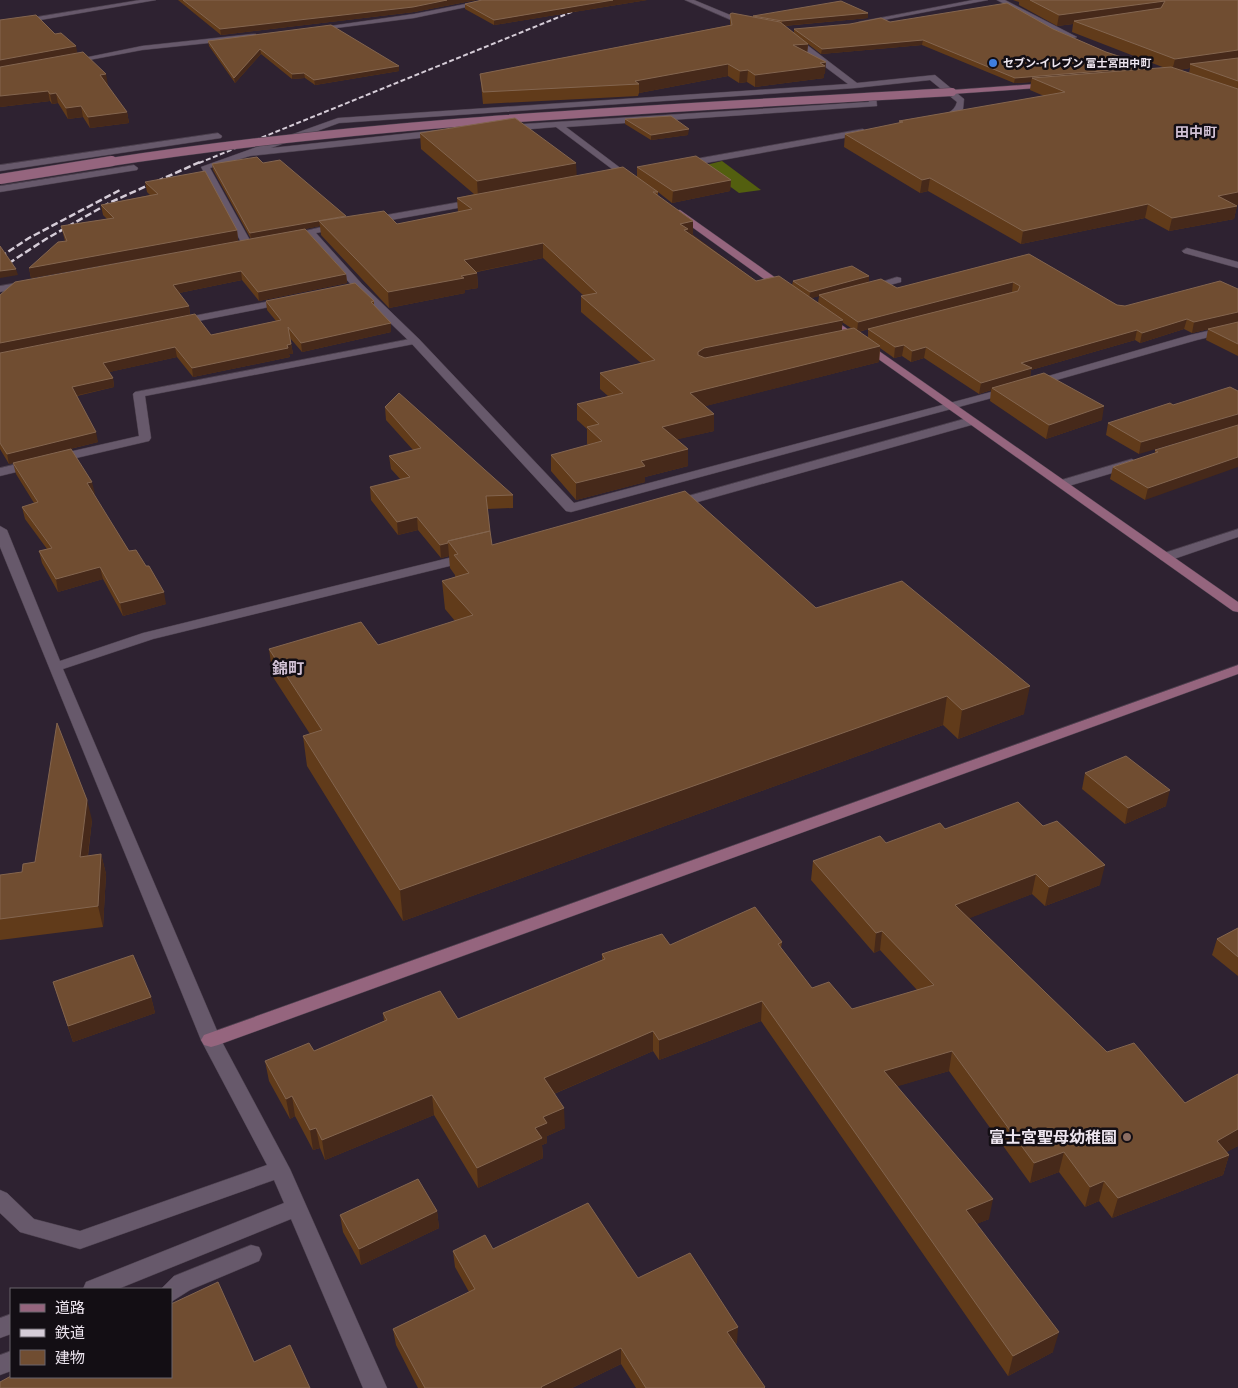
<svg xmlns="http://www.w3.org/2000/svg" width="1238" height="1388" font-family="'PT Sans Narrow','Noto Sans JP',sans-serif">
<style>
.forest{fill:#535f0f}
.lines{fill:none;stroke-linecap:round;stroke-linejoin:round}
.lane-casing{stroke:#4a3f4c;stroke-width:1}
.street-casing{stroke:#4a3f4c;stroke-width:1}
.secondary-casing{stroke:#4a3f4c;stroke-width:1}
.lane{fill:#67596b;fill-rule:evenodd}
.street{fill:#67596b;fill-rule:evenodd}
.secondary{fill:#95657e;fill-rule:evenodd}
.rail-far1{stroke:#d5ccd7;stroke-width:2;stroke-dasharray:5 2.5;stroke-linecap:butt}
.rail{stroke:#d5ccd7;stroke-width:2.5;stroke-dasharray:7 3;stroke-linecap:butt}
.secondary-bridge-far1-casing{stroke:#4a3f4c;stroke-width:9;stroke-linecap:butt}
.secondary-bridge-casing{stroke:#4a3f4c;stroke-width:11;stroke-linecap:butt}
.secondary-bridge-far1{stroke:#95657e;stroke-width:8}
.secondary-bridge{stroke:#95657e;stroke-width:10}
.wall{fill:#613b1a;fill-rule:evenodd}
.shaded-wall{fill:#46291a}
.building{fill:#704d31;stroke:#83654f}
.shop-dot{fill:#3f7fe0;stroke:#130e14;stroke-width:2}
.education-dot{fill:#8d6e63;stroke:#130e14;stroke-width:2}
.labels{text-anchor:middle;stroke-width:5;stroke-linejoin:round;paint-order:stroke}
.far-poi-label{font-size:11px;font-weight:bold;fill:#ede5ef;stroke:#130e14;text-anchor:start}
.far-quarter-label{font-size:14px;font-weight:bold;fill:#d1c1d5;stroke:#130e14}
.quarter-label{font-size:16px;font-weight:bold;fill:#d1c1d5;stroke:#130e14}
.near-poi-label{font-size:16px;font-weight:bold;fill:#ede5ef;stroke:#130e14;text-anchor:end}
</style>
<rect width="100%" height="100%" fill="#2e2231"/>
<path class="forest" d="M722,161L761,190L739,193L702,166Z"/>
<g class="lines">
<defs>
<path id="lane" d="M415,338L420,341L419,343L145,396L151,438L149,441L55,463L49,459L51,456L139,436L133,394L135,392Z
M33,460L39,464L37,467L0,476V468Z"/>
<path id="street" d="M140,0H156L0,27V23Z
M486,0H500L414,18L313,31L309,29L414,14Z
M685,0H694L752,24L745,26Z
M973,0H988L863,24L859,22Z
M997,0H1005L1077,37L1070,39Z
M253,34H256V38L142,50L68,64L64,62L142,46Z
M788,35H794L857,83L935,75L964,99L963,109L951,119L937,120V116C947,114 954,112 957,102L930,80L855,88L339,123L271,148L439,130L443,133L439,136L250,156L210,168L252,244L247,247L242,244L201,167L338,118L848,84L788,39Z
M872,94L876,96L877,106L566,127L627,173V177L624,178L556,127L507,131L503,128L507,125L869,102L868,96Z
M863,129L867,132L866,134L684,167L680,164L684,161Z
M218,133L222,136L221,138L0,171V165Z
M134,165L138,168L137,170L0,192V186Z
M477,199L482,202L480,204L369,224L364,221L369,218Z
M339,223L344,226L342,228L316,233L362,284L419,339L574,503L1006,388L1010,387L1016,390L1014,392L571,512L566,511L411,343L354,288L307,235L288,239L283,236Z
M1187,248L1238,262V268L1184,253L1182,251Z
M897,277L901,278V282L868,291L863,288Z
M27,281L31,282V286L0,292V286Z
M286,298L290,299V303L178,325L173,322L178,319Z
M1238,324V330L1197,340L1039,385H1031L1029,383L1031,381L1190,335Z
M971,417L977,421L975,424L680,507L675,508L669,504L670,501Z
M1132,459L1138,463L1136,466L1062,488L1056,484L1058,481Z
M0,526L7,530L60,661L143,633L469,553L476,557L474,560L153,639L63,669L221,1040L290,1169L387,1388H363L291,1219L118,1289H83L86,1282L284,1203L274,1180L80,1249L20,1232L0,1213V1190L7,1193L34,1219L80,1231L267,1165L201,1040L0,547Z
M1238,529V537L1171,560H1161L1159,557L1161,554Z
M251,1245L259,1247L262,1254L259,1261L190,1290L171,1302V1289H161L174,1276Z
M11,1314V1334L0,1338V1318Z
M11,1351V1371L0,1375V1355Z"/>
<path id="secondary" d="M1050,83H1053V87L952,94L948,92L952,90Z
M674,210H680L790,288V292H782L674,214Z
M826,314L1238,602V612L1233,611L822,319L821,317Z
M1238,665V674L218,1045L211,1047L204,1045L201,1040L204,1035Z"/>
</defs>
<use href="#lane" class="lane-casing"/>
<use href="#street" class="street-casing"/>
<use href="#secondary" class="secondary-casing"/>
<use href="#lane" class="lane"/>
<use href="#street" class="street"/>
<use href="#secondary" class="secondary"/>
<path class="rail-far1" d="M199,163L601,0"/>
<path class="rail" d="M0,257L29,238L120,190
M0,269L46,239L111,202L202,161"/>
<defs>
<path id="secondary-bridge-far1" d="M104,163C385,119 669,109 952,92"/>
<path id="secondary-bridge" d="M0,179L112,161"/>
</defs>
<use href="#secondary-bridge-far1" class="secondary-bridge-far1-casing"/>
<use href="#secondary-bridge" class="secondary-bridge-casing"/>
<use href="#secondary-bridge-far1" class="secondary-bridge-far1"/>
<use href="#secondary-bridge" class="secondary-bridge"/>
</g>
<path class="wall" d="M178,0H476L414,12L221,35Z
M483,0H647L494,25L465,9V4Z
M1013,0H1238V205H1237L1234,219L1169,231L1145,218L1021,244L928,191L920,193L844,147L845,134L899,123V121L1044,96L1030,90L1031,82L1014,83L922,45L821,54L808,44L807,53L825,74H824V78L755,87L747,82L739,83L728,76L639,93L638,96L483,104L480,74L730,25V14L753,17V16L868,13V18L784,26L794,33V29L890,22L1053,29L1106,52L1151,69L1165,68L1072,32L1073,24L1057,26L1019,5V2ZM1190,68L1189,73L1179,70Z
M0,20L55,34L77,53L108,85H107L127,112L129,123L90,128L83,117L68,119L58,103L52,104L50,101L0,107Z
M208,41L399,71L315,85L305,78L292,79L261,54L235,83L209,46Z
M625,119L688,135L651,140L625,124Z
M420,133L577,176L637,177V167L731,180L730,191L672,203L658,192V196L693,235L756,281L792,285L793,281L869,282L897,288L1029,254L1117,305L1125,306L1238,289V356L1206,340L1208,329L1234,323L1192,333L1184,329L1140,343L1135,340L1031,370L1030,377L1102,420L1046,439L990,401L991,390L979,394L924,358L911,362L902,356L894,358L880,348L879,362L705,406L714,431L677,439L688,449V466L645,477V482L576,500L551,471V455L589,445L587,444V429L577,420V404L608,396L600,389V373L641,363L581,312V296H584L543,258L477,272V273L478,288L465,290V293L389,308L321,235L320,226L251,239L213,170L212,164L346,216V217L397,224L458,212L457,198L474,194L421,149ZM819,296L818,303L811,298ZM842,322L851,328L842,330ZM868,329V337L859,332Z
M145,182L237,230L238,241L31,278L29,268L65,241L61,226L107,219L103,215L101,205L150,195L147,192Z
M305,229L346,274L347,283L259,301L242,280L179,293L189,306L190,315L15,350L211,335L276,321L267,310L266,301H374V305L391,332L302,352L290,338L293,354H289L290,357L193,377L177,357L109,372L113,378L114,387L77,396L98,442L34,458L95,494H93L129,551L166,604L123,616L103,579L58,592L42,563L39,551L47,549L25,519L22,507L34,503L16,474L13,463L9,464L0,449V295Z
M1173,405L1139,454L1106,435L1108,423Z
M385,407L513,495V508L487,509L492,545L816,608L1024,714L958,739L943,725L403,921L307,766L303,736L310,734L273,677L269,649L378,645L455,621L445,609L442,581L455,577V575L450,568L449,556L441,558L418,530L398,535L371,500L370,487L401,480L391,469L389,456L413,450L386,420Z
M1238,425L1145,500L1110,479L1113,467L1155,453V450Z
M1085,773L1166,806L1125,824L1082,789Z
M92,820L88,856L101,854L106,874L103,927L0,940V942V875L22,872Z
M945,829L1100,885L1045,906L1032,894L969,918L1107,1052L1185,1103L1238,1074V1146L1226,1152L1229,1155L1223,1175L1112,1218L1099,1201L1085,1207L1059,1172L1030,1183L949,1071L897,1086L989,1219L976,1224L1053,1352L1008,1376L761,1021L659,1060L653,1051L554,1094L565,1128L547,1136V1143L542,1145L543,1158L478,1188L434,1115L325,1160L320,1148L313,1150L295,1116L290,1119L269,1081L265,1061L314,1051L384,1021L383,1013L458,1019L602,960V954L670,945L782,942L781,948L812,988L852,1009L917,990L880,950L874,953L811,880L813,861Z
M1238,928V976L1212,955L1217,939Z
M53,982L151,997L155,1013L73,1042L58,998Z
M437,1211L439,1228L361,1265L343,1232L340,1215Z
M493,1249L638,1278L737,1343L735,1344L765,1388H636L621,1364L572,1388H418L396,1345L393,1329L469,1292L455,1267L453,1251Z"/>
<path class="shaded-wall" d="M447,0H476L414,12L221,35L220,29Z
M613,0H647L494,25V20Z
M1165,1L1163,12L1074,21L1073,24L1057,26L1059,15Z
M868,13V18L782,26V21Z
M923,40L922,45L821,54L822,49Z
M808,44L807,55L793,45Z
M76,46L78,56L0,70V60Z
M260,49L261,54L235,83L234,78Z
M1238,50V61L1190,64V68L1172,71L1175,59Z
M826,62L825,74H824V78L755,87V75Z
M728,64V76L639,93V84L635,81Z
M399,66V71L315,85L314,80Z
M1152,67L1151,73L1032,78L1031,82L1014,83L1015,78Z
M748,70L747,82L739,83L740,71Z
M304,73L305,78L292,79V74Z
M106,74L108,85L102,86L100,75Z
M48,91L50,101L0,107V96Z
M56,93L58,103L52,104L50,94Z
M81,106L83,117L68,119L66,108Z
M127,112L129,123L90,128L88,117Z
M689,129L688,135L651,140V135Z
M576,163L577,179L478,198L477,181Z
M930,178L928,191L920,193L922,180Z
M731,180L730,191L672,203L673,191Z
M1238,192V205L1215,209L1218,196Z
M1148,204L1145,218L1021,244L1023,231Z
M1237,206L1234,219L1169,231L1172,218Z
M346,216V222L319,221L320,226L251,239L250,233Z
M693,221V235L688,236L680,224Z
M237,230L238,241L31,278L29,268Z
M543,243V258L465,274L464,260Z
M16,269L18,275L0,278V271Z
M241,271L242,280L174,294L173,285Z
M477,273L478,288L465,290V293L389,308L388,292Z
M346,274L347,283L259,301L258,292Z
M869,276V283L819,295V296L809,299L810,292Z
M1013,282L1012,292L857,332L858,322Z
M189,306L190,315L0,353V343Z
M1238,312V322L1192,333L1194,322Z
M1187,319L1184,329L1140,343L1142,333Z
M843,320L841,336L697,367L698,352L704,348Z
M391,323V332L302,352L301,343Z
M1137,330L1135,340L1031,370L1030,379L992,388L991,390L979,394L981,383L1021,363Z
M291,344L293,354H289L290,357L193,377L192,368Z
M904,345L902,356L894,358L895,347Z
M880,346L879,362L690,410V393Z
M175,347L177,357L105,373L103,363Z
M926,347L924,358L911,362L912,351Z
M113,378L114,387L74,396L72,387Z
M1104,406L1102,420L1046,439L1049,425Z
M714,414V431L662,443V427Z
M1238,414V425L1139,454L1141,442Z
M96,432L98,442L9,464L7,454Z
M688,449V466L645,477V482L576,500V483L641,461Z
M1238,457V467L1145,500L1148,488Z
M92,482L95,494L89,495L87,483Z
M417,517L418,530L398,535L397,522Z
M448,543L449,556L441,558L440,545Z
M100,567L103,579L58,592L56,579Z
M164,592L166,604L123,616L120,603Z
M1030,686L1024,714L958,739L962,710Z
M947,696L943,725L403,921L400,890Z
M1170,790L1166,806L1125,824L1128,808Z
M87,800L92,820L85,877L80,857Z
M101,854L106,874L103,927L98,906Z
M1105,865L1100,885L1045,906L1049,887Z
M1036,874L1032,894L952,925L955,905Z
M882,931L880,950L874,953L876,933Z
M151,997L155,1013L73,1042L68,1026Z
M762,1001L761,1021L659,1060V1040Z
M653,1031V1051L544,1098V1078Z
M952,1051L949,1071L882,1091L884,1071Z
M432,1095L434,1115L325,1160L322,1140Z
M292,1096L295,1116L290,1119L286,1099Z
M564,1108L565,1128L547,1136V1143L542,1145L543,1158L478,1188L477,1168L535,1128L543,1117Z
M316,1128L320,1148L313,1150L310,1130Z
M1238,1129V1146L1210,1161L1217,1141Z
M1064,1152L1059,1172L1030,1183L1034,1163Z
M1229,1155L1223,1175L1112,1218L1118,1198Z
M1104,1181L1099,1201L1085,1207L1090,1187Z
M993,1199L989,1219L962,1230L966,1210Z
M437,1211L439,1228L361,1265L359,1249Z
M738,1327L737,1343L726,1349L727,1332Z
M1059,1332L1053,1352L1008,1376L1013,1356Z
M621,1348V1364L572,1388H541V1387Z"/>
<path class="building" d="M183,0H447L413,7L220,29Z
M482,0H613L494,20L465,4Z
M1030,0H1238V50L1175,59L1074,21L1161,8L1165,1L1059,15Z
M841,1L868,13L782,21L753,16Z
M1007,3L1053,29L1106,52L1152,67L1015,78L923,40L822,49L794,29L850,24L881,18L890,22Z
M732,13L780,22L808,44L793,45L826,62L820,63L825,66L755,75L748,70L740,71L728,64L635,81L639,84L483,92L480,74L732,25L730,14Z
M36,15L55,34L61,33L76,46L0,60V20Z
M331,25L399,66L314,80L304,73L292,74L260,49L234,78L208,41Z
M83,52L106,74L100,75L127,112L88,117L81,106L66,108L56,93L50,94L48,91L0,96V67Z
M1238,58V81L1190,64Z
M1171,67L1238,89V192L1218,196L1237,206L1172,218L1148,204L1023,231L930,178L922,180L845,134L903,122L899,121L1065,92L1032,78Z
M671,116L689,129L651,135L625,119Z
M515,118L576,163L477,181L420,133Z
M696,156L731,180L673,191L637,167Z
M257,157L263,163L280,160L346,216L250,233L212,164Z
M623,167L658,192H653L693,221L680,224L688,229L684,230L756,281L779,276L843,320L704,348L698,352V355L705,358L854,328L880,346L690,393L714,414L662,427L688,449L641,461L645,466L576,483L551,455L602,441L587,427L599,424L577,404L623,393L600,373L655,360L581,296L597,293L543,243L464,260L477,273L461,276L464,278L388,292L319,221L384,211L397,224L472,209L457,198Z
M205,171L237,230L29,268L58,242L67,241L61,226L114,218L101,205L158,194L145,182Z
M305,229L346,274L258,292L241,271L173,285L189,306L0,343V295L15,282Z
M0,246L16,269L0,271Z
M1029,254L1117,305L1125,306L1220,281L1238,289V312L1194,322L1187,319L1142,333L1137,330L1021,363L1032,368L981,383L926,347L912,351L904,345L895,347L868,329L1018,291L1020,286L1013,282L858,322L819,295L881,279L897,288Z
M852,266L869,276L810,292L793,281Z
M355,283L374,301L371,302L391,323L301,343L288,327L291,344L287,345L288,348L192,368L175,347L103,363L113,378L72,387L96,432L7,454L0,443V353L195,314L211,335L281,320L266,301Z
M1238,322V344L1208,329Z
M1044,373L1104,406L1049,425L992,388Z
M1230,387L1238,391V414L1141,442L1108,423L1170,403L1173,405Z
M399,393L513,495L486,496L490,531L448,541V543L440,545L417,517L397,522L370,487L410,477L389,456L421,448L385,407Z
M1238,425V457L1148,488L1113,467L1158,452L1155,450Z
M71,449L92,482L87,483L129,551L136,550L146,566H149L164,592L120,603L100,567L56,579L39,551L52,548L22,507L38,502L13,463Z
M685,491L816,608L902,581L1030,686L962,710L947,696L400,890L303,736L322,730L269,649L361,622L378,645L473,615L442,581L469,573L454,555L458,554L448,541L490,531L492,545Z
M57,723L87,800L80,857L101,854L98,906L0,919V875L22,872L23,864L35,862Z
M1126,756L1170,790L1128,808L1085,773Z
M1018,802L1043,826L1057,821L1105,865L1049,887L1036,874L955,905L1107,1052L1134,1043L1185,1103L1238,1074V1129L1217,1141L1229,1155L1118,1198L1104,1181L1090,1187L1064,1152L1034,1163L952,1051L884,1071L993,1199L966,1210L1059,1332L1013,1356L762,1001L659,1040L653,1031L544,1078L564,1108L543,1117L547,1123L535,1128L542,1138L477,1168L432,1095L322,1140L316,1128L310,1130L292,1096L286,1099L265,1061L309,1043L314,1051L387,1020L383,1013L440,991L458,1019L605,959L602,954L662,934L670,945L755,907L782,942L778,944L812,988L829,982L852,1009L934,985L882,931L876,933L813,861L880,836L886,843L940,823L945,829Z
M1238,928V957L1217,939Z
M133,955L151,997L68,1026L53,982Z
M418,1179L437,1211L359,1249L340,1215Z
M588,1203L638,1278L690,1253L738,1327L727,1332L765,1387L764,1388H646L621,1348L541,1387L542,1388H425L393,1329L475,1289L453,1251L485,1235L493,1249Z
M218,1282L254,1362L290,1345L310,1388H0V1382L11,1376L171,1377V1304Z"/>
<circle class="shop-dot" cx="993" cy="63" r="5"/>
<circle class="education-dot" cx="1127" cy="1137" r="5"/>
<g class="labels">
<g class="far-poi-label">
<text x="1003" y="67">セブン-イレブン 富士宮田中町</text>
</g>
<g class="far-quarter-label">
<text x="1196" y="137">田中町</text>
</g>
<g class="quarter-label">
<text x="288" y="674">錦町</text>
</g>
<g class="near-poi-label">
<text x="1117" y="1143">富士宮聖母幼稚園</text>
</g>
</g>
<rect x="10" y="1288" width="162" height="90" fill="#130e14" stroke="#6a646c"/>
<rect x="20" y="1304" width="25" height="8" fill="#95657e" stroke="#6a646c"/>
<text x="55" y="1313" font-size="15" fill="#ede5ef">道路</text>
<rect x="20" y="1329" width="25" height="8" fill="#d5ccd7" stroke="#6a646c"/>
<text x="55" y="1338" font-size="15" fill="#ede5ef">鉄道</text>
<rect x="20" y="1350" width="25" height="15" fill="#704d31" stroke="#6a646c"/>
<text x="55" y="1363" font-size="15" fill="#ede5ef">建物</text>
</svg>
